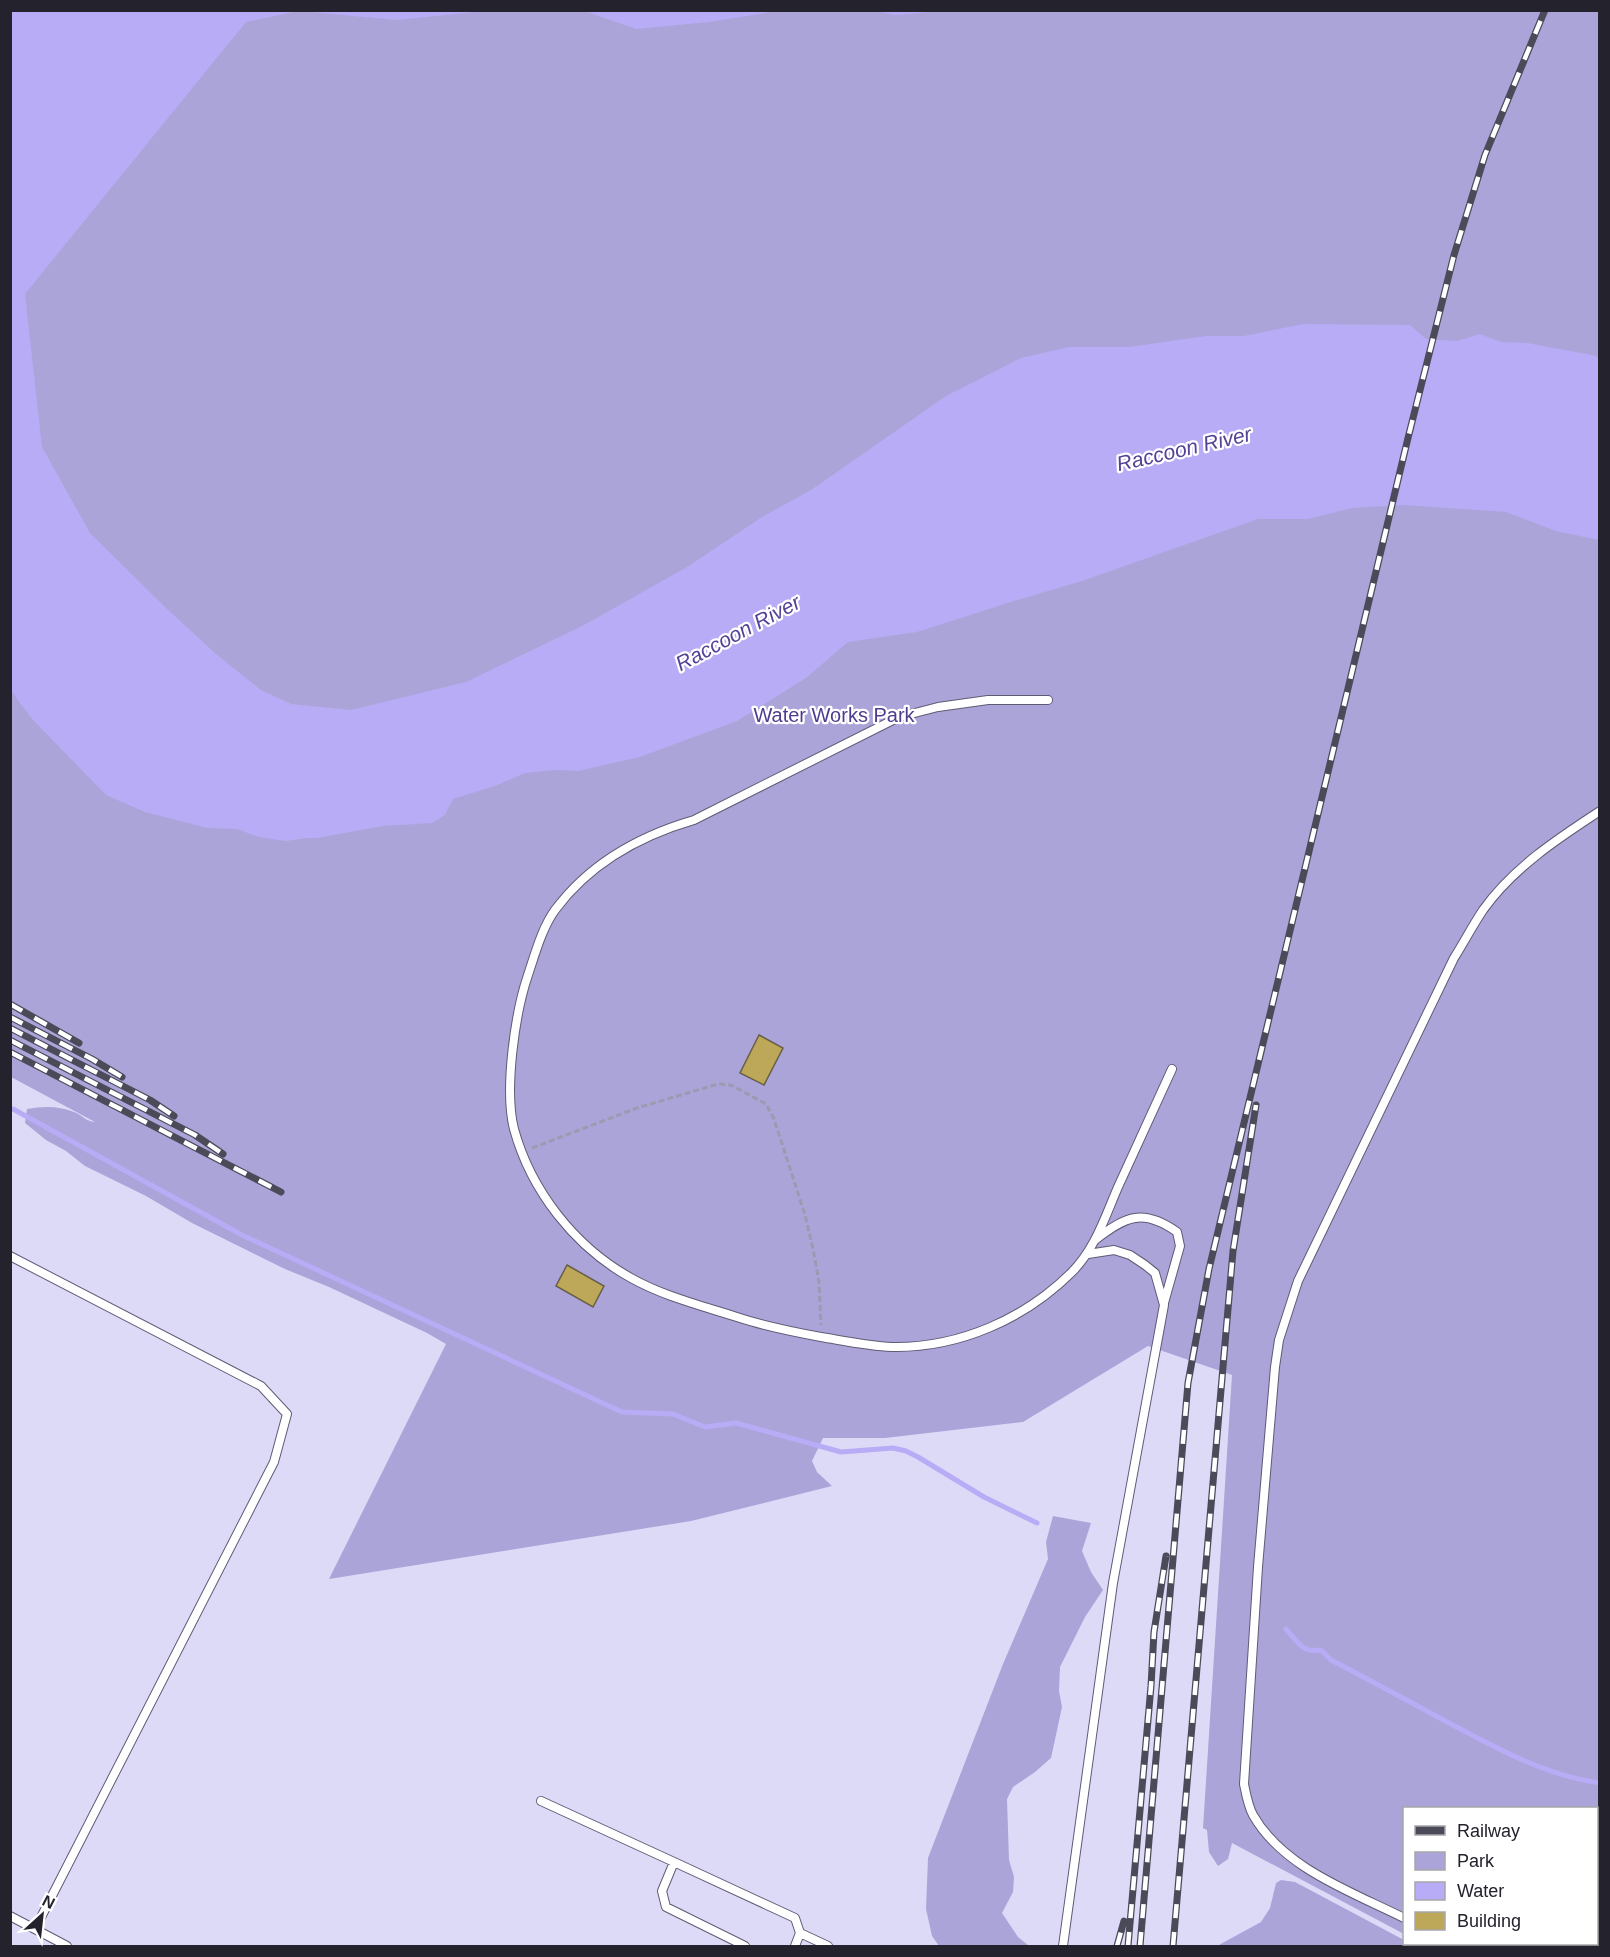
<svg xmlns="http://www.w3.org/2000/svg" width="1610" height="1957" font-family="Helvetica,sans-serif">
<style>
.green{fill:#aba4d9}
.water{fill:#b7acf5}
.lines{fill:none;stroke-linecap:round;stroke-linejoin:round}
.stream{stroke:#b7acf5;stroke-width:5}
.building{fill:#bda758;stroke:#675f45;stroke-width:1.5}
.lane-casing{stroke:#5f5b75;stroke-width:10}
.path{stroke:#9c99b1;stroke-width:3;stroke-dasharray:6 3;stroke-linecap:butt}
.lane{stroke:#fff;stroke-width:8}
.rail-casing{stroke:#4b4a59;stroke-width:7}
.rail{stroke:#fff;stroke-width:4.5;stroke-dasharray:14;stroke-linecap:butt}
.labels{text-anchor:middle;stroke-width:4.5;stroke-linejoin:round;paint-order:stroke}
.park-label{font-size:20px;fill:#503c8f;stroke:#fff}
.water-label{font-size:21px;font-style:italic;fill:#554296;stroke:#fff}
</style>
<rect width="100%" height="100%" fill="#dddaf8"/>
<path class="green" d="M10,11H1599V1946H1428L1422,1944H1596V1808H1404V1934L1232,1843L1228,1859L1218,1866L1209,1852L1207,1830L1203,1828L1232,1375L1148,1346L1023,1422L885,1438H823L812,1461L817,1472L832,1486L691,1521L329,1579L446,1344L427,1333L329,1287L285,1269L192,1223L146,1196L85,1166L66,1151L46,1140L25,1123L27,1109C43,1106 59,1106 74,1112C82,1115 87,1122 95,1122L11,1077Z
M1053,1516L1091,1523L1082,1551L1091,1572L1103,1590L1085,1617L1060,1667L1059,1691L1062,1707L1051,1758L1035,1772L1013,1787L1007,1799L1009,1860L1014,1877L1013,1892L1002,1913L1018,1937L1029,1946H939L932,1936L926,1909L928,1858L1003,1664L1048,1559L1046,1542Z
M1281,1880L1295,1882L1404,1940V1944H1412L1418,1946H1217L1261,1922L1270,1908L1276,1883Z"/>
<path class="water" d="M11,10L485,11L397,20L299,11L246,22L25,294L42,447L90,533L166,608L216,654L261,690L291,704L351,710L466,682L584,625L687,567L762,517L811,490L946,396L1021,358L1069,347H1129L1206,336H1244L1303,324L1410,325L1426,339L1457,341L1480,334L1501,342L1527,343L1592,355L1600,358L1599,540L1556,531L1506,512L1404,505L1352,508L1308,519H1258L1082,581L1014,601L917,632L848,642L806,678L737,721L640,757L578,771L557,770L525,773L495,786L453,799L445,815L432,823L383,826L317,838H307L286,841L259,837L237,829L207,828L145,812L106,795L33,720L11,691Z
M584,11H778L709,22L636,29Z
M876,11H941L895,15Z"/>
<g class="lines">
<path class="stream" d="M13,1109L242,1235L622,1412L673,1414L705,1427L736,1423L841,1452L893,1448L906,1451L918,1457L984,1497L1037,1523
M1286,1629C1298,1642 1302,1653 1321,1650L1331,1660C1366,1678 1401,1697 1436,1716C1487,1743 1541,1775 1600,1783"/>
</g>
<path class="building" d="M759,1035L783,1048L764,1085L740,1073Z
M567,1265L604,1286L593,1307L556,1286Z"/>
<g class="lines">
<defs>
<path id="lane" d="M1048,700H988L938,707L899,717L694,820C639,836 590,863 555,910C542,928 535,954 528,975C515,1013 504,1090 514,1129C531,1191 575,1247 631,1278C665,1297 703,1306 740,1318C767,1327 794,1332 821,1337C845,1341 868,1346 892,1347C959,1348 1025,1319 1072,1272C1095,1249 1105,1217 1118,1187C1136,1148 1154,1109 1172,1069
M1095,1240C1126,1216 1143,1208 1177,1232L1180,1246L1164,1303
M10,1256L261,1386L287,1414L274,1462L35,1929
M541,1801L674,1862
M10,1916L67,1946
M1404,1918C1352,1892 1283,1868 1253,1815C1248,1806 1246,1794 1244,1784L1258,1567L1275,1367L1279,1340L1298,1281L1454,958C1464,942 1473,925 1483,910C1513,868 1557,839 1600,811
M800,1933L828,1946
M1455,1944L1461,1946
M745,1946L666,1907L662,1891L674,1862L795,1918L800,1933L795,1946
M1063,1946L1113,1583L1164,1305L1155,1273L1145,1265L1130,1255L1114,1250L1088,1254"/>
</defs>
<use href="#lane" class="lane-casing"/>
<path class="path" d="M532,1148L637,1108L718,1084L731,1085L766,1104L774,1119L805,1215L813,1249L819,1282L821,1325"/>
<use href="#lane" class="lane"/>
<defs>
<path id="rail" d="M10,1004L79,1043
M10,1017L92,1059L122,1077
M10,1028L150,1100L174,1116
M10,1040L195,1135L223,1154
M10,1052L281,1192
M1117,1946L1124,1921
M1128,1946L1151,1686L1154,1632L1166,1556
M1140,1946L1188,1383L1209,1269L1408,438L1454,255L1485,155L1545,10
M1173,1946L1233,1251L1256,1105"/>
</defs>
<use href="#rail" class="rail-casing"/>
<use href="#rail" class="rail"/>
</g>
<g class="labels">
<g class="park-label">
<text x="834" y="722">Water Works Park</text>
</g>
<g class="water-label">
<text transform="translate(1184 449) rotate(-13)" y="7">Raccoon River</text>
<text transform="translate(738 633) rotate(-28)" y="7">Raccoon River</text>
</g>
</g>
<rect width="1610" height="1957" fill="none" stroke="#23222d" stroke-width="24"/>
<rect x="1403" y="1807" width="195" height="138" fill="#ffffff" stroke="#a7a7ab" stroke-width="1.5"/>
<rect x="1415" y="1826" width="30" height="9" fill="#4b4a59" stroke="#a7a7ab" stroke-width="1.5"/>
<text x="1457" y="1837" font-size="18" fill="#23222d">Railway</text>
<rect x="1415" y="1852" width="30" height="18" fill="#aba4d9" stroke="#a7a7ab" stroke-width="1.5"/>
<text x="1457" y="1867" font-size="18" fill="#23222d">Park</text>
<rect x="1415" y="1882" width="30" height="18" fill="#b7acf5" stroke="#a7a7ab" stroke-width="1.5"/>
<text x="1457" y="1897" font-size="18" fill="#23222d">Water</text>
<rect x="1415" y="1912" width="30" height="18" fill="#bda758" stroke="#a7a7ab" stroke-width="1.5"/>
<text x="1457" y="1927" font-size="18" fill="#23222d">Building</text>
<g transform="translate(42 1915) rotate(27)" stroke="#ffffff" stroke-width="4.5" paint-order="stroke">
<path d="M0-4.5L10 22L0 15L-10 22Z" fill="#23222d"/>
<text y="-9" font-size="16" font-weight="bold" text-anchor="middle" fill="#23222d">N</text>
</g>
</svg>
